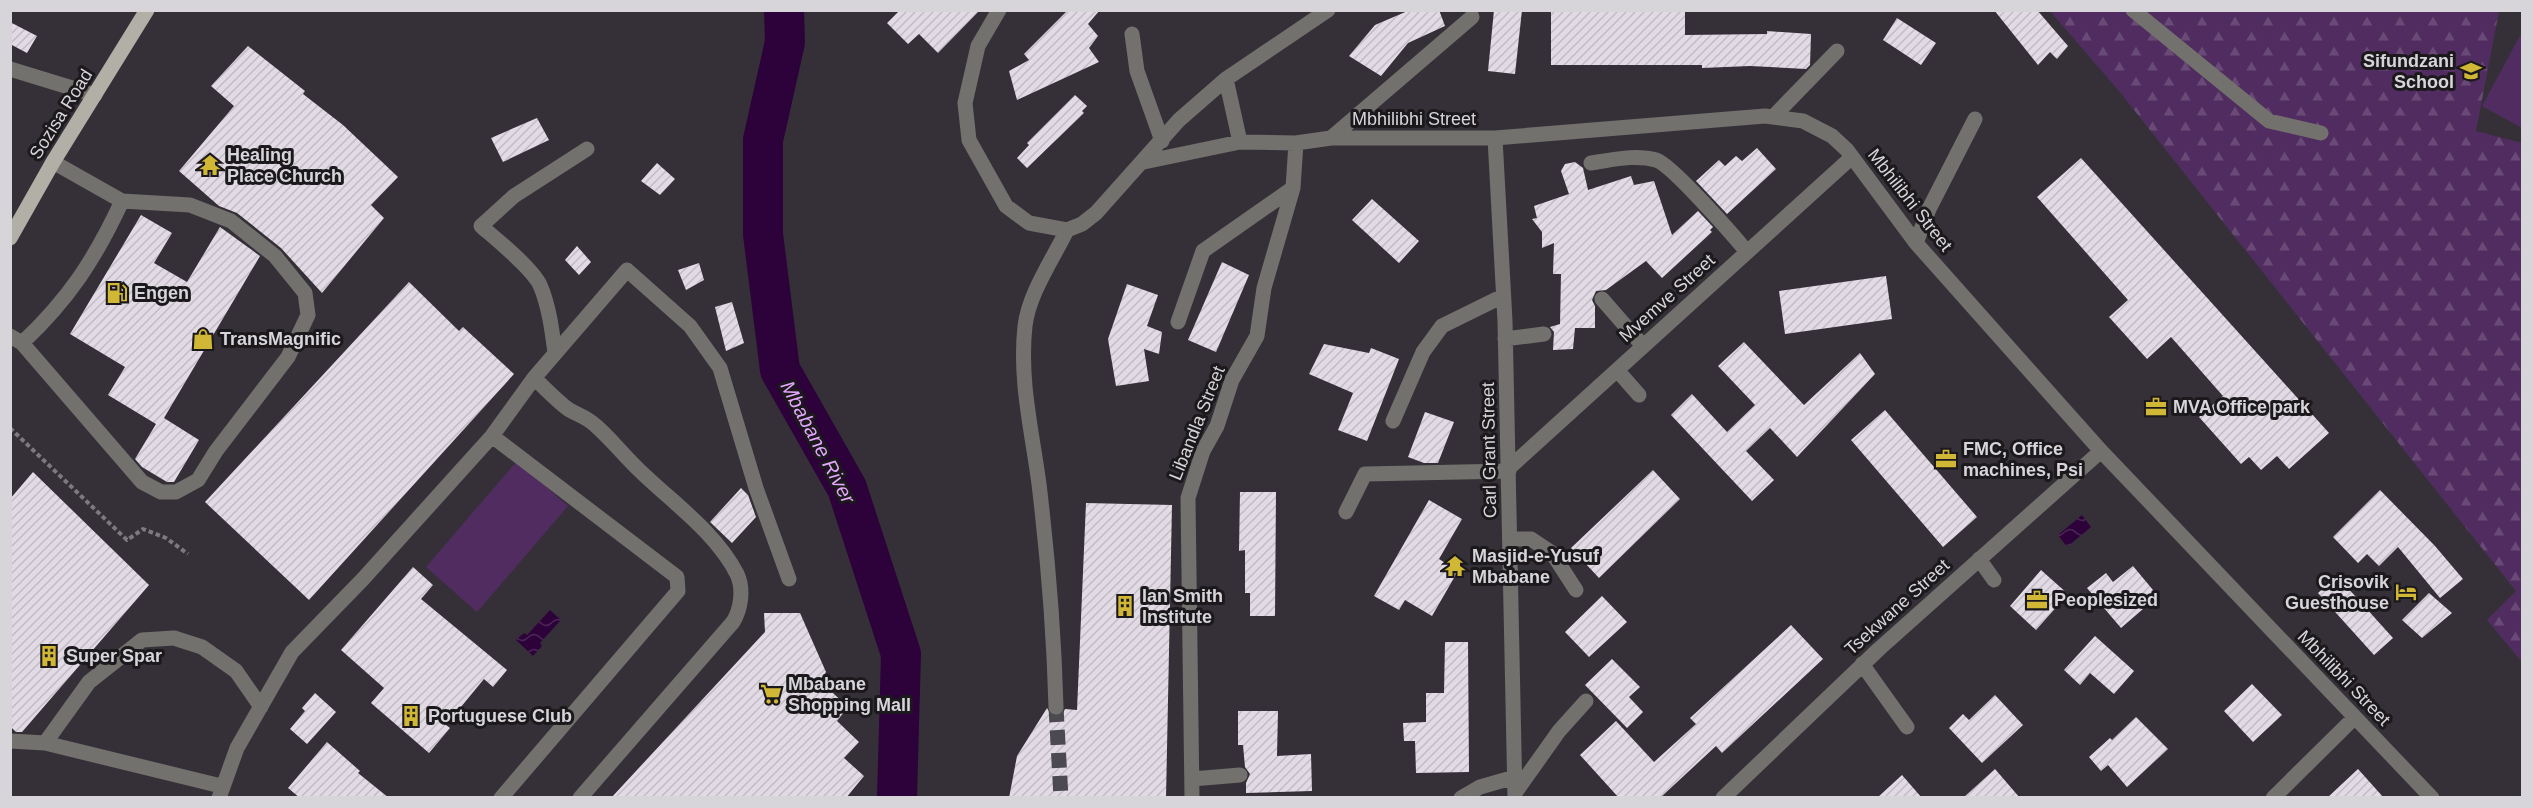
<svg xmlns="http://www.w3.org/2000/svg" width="2533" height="808" font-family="Arial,sans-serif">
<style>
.green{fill:#512c60}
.forest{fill:url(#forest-firs)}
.water{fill:url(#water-waves)}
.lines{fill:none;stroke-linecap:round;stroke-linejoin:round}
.river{stroke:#2d023b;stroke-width:40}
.building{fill:url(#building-hatch)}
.minor-tunnel{stroke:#4d4950;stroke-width:15;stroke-dasharray:15 8;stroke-linecap:butt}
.path{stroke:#7d7980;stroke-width:4;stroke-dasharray:4.5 3;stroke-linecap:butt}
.minor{stroke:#72716d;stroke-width:15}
.major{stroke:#b1afa6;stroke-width:15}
.labels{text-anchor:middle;stroke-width:6;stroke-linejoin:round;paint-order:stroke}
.poi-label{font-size:18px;font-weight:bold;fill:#d8d5da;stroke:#1b191c;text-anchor:start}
.street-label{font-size:18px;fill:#d8d5da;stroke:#1b191c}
.water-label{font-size:20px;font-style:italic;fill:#e4a7fd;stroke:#1b191c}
</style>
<defs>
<pattern id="forest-firs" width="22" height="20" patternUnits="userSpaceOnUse" patternTransform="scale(1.5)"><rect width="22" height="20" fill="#512c60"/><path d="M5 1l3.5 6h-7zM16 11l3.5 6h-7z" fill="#694a76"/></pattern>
<pattern id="water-waves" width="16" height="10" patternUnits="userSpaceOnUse" patternTransform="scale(1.5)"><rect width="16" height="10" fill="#2d023b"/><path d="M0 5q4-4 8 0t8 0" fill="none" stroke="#4b2657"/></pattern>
<pattern id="building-hatch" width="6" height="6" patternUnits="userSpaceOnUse" patternTransform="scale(1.5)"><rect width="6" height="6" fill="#e2dbe5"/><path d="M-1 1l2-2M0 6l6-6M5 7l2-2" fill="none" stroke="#c2bcc4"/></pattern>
</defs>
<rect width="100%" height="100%" fill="#353038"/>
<path class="green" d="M2522,32V128L2482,106Z
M517,461L568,506L477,612L426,567Z"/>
<path class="forest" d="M2050,11H2499L2476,131L2522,143V662L2487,620L2516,591L2119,91Z"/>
<path class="water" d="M2082,515L2091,527L2067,547L2058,535Z
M550,610L561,620L540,643L542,646L533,656L516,640L524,633L527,635Z"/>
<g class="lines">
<path class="river" d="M784,10L785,42L763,140V234L780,370L847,488L901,654L897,798"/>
</g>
<path class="building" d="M900,10H980L938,53L919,34L908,44L887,23Z
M1068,10H1100L1088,24L1098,36L1089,48L1099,62L1017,100L1009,71L1029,60L1024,54Z
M1410,10H1439L1445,26L1408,43L1381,76L1349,56L1375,25Z
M1494,10H1522L1515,74L1488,71Z
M1551,10H1685V35L1767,34V31L1811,34L1810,65L1806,69L1750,66L1702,68V65H1551Z
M1994,10H2037L2068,46L2057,59L2050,52L2038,65Z
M1897,18L1936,43L1921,65L1883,40Z
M10,22L37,36L27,53L10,44Z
M248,46L305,91L303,94L343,125L398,177L371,205L384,218L322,293L281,248L237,213L219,206L179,171L234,106L211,86Z
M1075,95L1087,106L1082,111L1084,113L1027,168L1017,158L1029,145L1027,143Z
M537,118L549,140L503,162L491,138Z
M1757,148L1776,169L1727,214L1696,181L1719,160L1725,166L1736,156L1742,161Z
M2081,158L2329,433L2289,469L2277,456L2261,470L2249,457L2241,464L2199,417L2223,396L2171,337L2147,359L2109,317L2128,300L2037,197Z
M1575,162L1583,168L1588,190L1631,176L1634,185L1654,181L1672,235L1698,211L1713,227L1710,230L1712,232L1662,278L1646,261L1606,290L1596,291L1592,300L1595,306V328H1575L1573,349L1553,350L1554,332L1550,327L1560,324L1561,274H1553L1554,243L1542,248V232L1532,219L1537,218L1534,206L1569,194L1561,171L1565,164Z
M657,163L675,179L660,195L641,181Z
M1372,199L1419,241L1399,263L1352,220Z
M141,215L172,233L154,263L187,282L220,227L260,256L164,418L199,440L174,482H167L142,467L135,459L156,424L108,395L125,367L70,334Z
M577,246L591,262L579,275L565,260Z
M1222,262L1249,275L1216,352L1188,340Z
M699,263L704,280L686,290L678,270Z
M1886,276L1892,319L1785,334L1779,291Z
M409,282L459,331L463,327L514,374L309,600L205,502Z
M1127,284L1158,295L1147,326L1162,332L1159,354L1144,349L1149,381L1116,386L1108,339Z
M732,302L744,343L726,351L715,307Z
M1744,342L1804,405L1860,353L1875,374L1797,457L1770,428L1746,451L1774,480L1752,501L1671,415L1692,394L1727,432L1755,405L1718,366Z
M1324,344L1369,353L1371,348L1399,359L1367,441L1338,430L1353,393L1309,374Z
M1885,410L1977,517L1943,547L1851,440Z
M1425,412L1454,422L1438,463H1424L1408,457Z
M1653,470L1680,499L1599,578L1571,548Z
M33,472L149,585L22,732H16L10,726V499Z
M741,488L748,495L756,517L732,543L710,522Z
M2380,490L2435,546L2463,579L2440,598L2398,547L2379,566L2367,554L2358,563L2333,537Z
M1240,492H1276L1275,616H1250V593H1245V550L1239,551Z
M1429,500L1462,519L1439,559L1458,571L1432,616L1405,600L1399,610L1374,596Z
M1086,503L1172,505L1166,798H1009L1017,756L1047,708L1051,715L1056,717L1062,715L1065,709L1077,710Z
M2133,566L2158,596L2121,628L2087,588L2106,573L2113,582Z
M413,567L433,585L421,599L507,670L493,687L484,679L446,725L450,728L429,753L371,703L384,688L341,650Z
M2041,570L2068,594L2036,630L2010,606Z
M2337,576L2393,638L2374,655L2318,593Z
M2429,593L2452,613L2422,638L2402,620Z
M1602,596L1627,622L1589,657L1565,632Z
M764,613H800L826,672L820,681L848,707L837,721L859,742L844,758L864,776L846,798H611L765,632Z
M1791,625L1823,659L1722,753L1716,746L1660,798H1619L1580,755L1616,721L1654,762L1696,724L1690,718Z
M2095,636L2134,671L2114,694L2090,673L2080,685L2064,670Z
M1445,642H1468L1469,772L1416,773L1415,741H1404L1403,723L1426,722V693H1444Z
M1612,659L1640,687L1629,697L1643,712L1627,728L1585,685Z
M2252,684L2282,715L2253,742L2224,711Z
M315,693L336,712L307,744L290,729L305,711L302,708Z
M1995,695L2023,725L1982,763L1949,728L1963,714L1969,720Z
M1238,711H1278L1277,756L1311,754L1312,791L1246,793V783L1250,774L1245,767L1243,745H1238Z
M2136,717L2168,749L2127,787L2108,765L2101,771L2089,757L2110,738L2112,740Z
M327,742L360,771L358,773L389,798H300L288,788Z
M1995,769L2020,798H1963Z
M2358,769L2384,798H2327Z
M1902,775L1922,798H1877Z"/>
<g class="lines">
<path class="minor-tunnel" d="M1056,707L1061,798"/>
<path class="path" d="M10,428L127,540L143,529L166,538L188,554"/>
<path class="minor" d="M999,10L978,46L965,103L969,140L1006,206L1029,223L1067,230L1082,224L1096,213L1179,120L1226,79L1328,10
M2133,10L2269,121L2321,133
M1132,34L1137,71L1162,141
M10,69L95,95
M1226,79L1240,142
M1773,117L1837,51
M1331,138L1472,17
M1495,138L1505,321L1515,798
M1144,162L1240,142L1296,143L1331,138H1495L1765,116L1803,121L1832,136L1847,150L1916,243L2101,451L2432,798
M1591,163C1612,160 1635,154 1656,160C1671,164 1734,236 1747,252
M1916,243L1929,209L1975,119
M1602,299L1643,346
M1178,322L1203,251L1293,188
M10,336L22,343L142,482L161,492H176L198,480L216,451L288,357L308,315L305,293L275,256L231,221L190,205L122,201L53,162
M1505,339L1544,334
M22,343C69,299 95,259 122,201
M555,353C552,330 549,306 540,285C532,268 496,239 481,226L514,196L587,149
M1617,370L1639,395
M534,378C545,388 556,400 568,409C577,415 585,416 595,425C609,437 620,451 633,464C667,499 714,529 737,574C744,589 741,609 733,622L580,798
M1393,421L1423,352L1442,326L1503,296
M492,436L677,577L678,591L501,798
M1508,469L1852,157
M1346,512L1365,474L1509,471
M1510,539H1531L1552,553L1576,590
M1979,559L1994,580
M1862,664L1907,727
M1056,707C1054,633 1048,559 1039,484C1032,431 1019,380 1025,326C1029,293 1053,259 1067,230
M10,741L45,743L221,786
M45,743L89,682L142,640L174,638L202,647L236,671L261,707
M1192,779L1240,775
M1515,793L1559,731L1586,701
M219,798L237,748L292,652L363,579L492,436L534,378L627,270L690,326L720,368L756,488L789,579
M1192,798L1188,498L1203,451L1217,426L1232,380L1257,336L1264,288L1293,188L1296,143
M1461,798L1480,787L1515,777
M1723,798L1879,649L2101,451
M2273,798L2354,718"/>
<path class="major" d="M10,238L53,162L147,10"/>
</g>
<defs>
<symbol id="school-bare" viewBox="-9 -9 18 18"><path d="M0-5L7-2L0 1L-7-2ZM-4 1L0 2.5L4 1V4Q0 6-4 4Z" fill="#d1b736" stroke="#1b191c" stroke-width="2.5" paint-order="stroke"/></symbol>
<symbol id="temple-bare" viewBox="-9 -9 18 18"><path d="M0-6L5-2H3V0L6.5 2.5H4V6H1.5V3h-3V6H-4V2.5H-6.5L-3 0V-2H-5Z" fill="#d1b736" stroke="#1b191c" stroke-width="2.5" paint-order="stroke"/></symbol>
<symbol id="fuel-bare" viewBox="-9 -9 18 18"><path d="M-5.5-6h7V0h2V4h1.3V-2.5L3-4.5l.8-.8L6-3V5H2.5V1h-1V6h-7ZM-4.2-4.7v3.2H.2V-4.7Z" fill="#d1b736" stroke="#1b191c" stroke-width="2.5" paint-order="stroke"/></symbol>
<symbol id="shop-bare" viewBox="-9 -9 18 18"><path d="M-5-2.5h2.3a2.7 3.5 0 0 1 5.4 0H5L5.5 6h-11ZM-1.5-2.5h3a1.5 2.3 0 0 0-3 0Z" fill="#d1b736" stroke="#1b191c" stroke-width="2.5" paint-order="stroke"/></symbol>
<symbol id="office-bare" viewBox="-9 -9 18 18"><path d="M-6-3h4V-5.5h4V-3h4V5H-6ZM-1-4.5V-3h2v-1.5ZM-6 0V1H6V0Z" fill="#d1b736" stroke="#1b191c" stroke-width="2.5" paint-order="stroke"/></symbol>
<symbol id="hotel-bare" viewBox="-9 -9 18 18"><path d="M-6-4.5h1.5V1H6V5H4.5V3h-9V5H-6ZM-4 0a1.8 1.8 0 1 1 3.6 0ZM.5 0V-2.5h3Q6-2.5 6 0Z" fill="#d1b736" stroke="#1b191c" stroke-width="2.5" paint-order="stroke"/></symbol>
<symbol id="building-bare" viewBox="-9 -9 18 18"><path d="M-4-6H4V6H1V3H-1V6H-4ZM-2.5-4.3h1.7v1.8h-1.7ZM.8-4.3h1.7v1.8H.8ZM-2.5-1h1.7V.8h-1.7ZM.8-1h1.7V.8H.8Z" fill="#d1b736" stroke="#1b191c" stroke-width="2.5" paint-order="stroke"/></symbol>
<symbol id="supermarket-bare" viewBox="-9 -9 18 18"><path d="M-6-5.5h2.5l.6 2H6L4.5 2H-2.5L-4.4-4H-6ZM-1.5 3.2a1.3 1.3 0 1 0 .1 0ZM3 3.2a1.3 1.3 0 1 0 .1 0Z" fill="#d1b736" stroke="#1b191c" stroke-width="2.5" paint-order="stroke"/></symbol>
</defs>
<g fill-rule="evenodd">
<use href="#school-bare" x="2456" y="56" width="30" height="30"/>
<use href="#temple-bare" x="195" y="150" width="30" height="30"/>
<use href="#fuel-bare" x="102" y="278" width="30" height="30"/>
<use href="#shop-bare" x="188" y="324" width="30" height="30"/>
<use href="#office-bare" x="2141" y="392" width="30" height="30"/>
<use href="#office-bare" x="1931" y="444" width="30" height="30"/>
<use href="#temple-bare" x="1440" y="551" width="30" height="30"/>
<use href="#hotel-bare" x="2391" y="577" width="30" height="30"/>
<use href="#office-bare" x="2022" y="585" width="30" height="30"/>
<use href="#building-bare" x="1110" y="591" width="30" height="30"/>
<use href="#building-bare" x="34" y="641" width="30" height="30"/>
<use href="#supermarket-bare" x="756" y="679" width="30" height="30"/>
<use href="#building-bare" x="396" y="701" width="30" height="30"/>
</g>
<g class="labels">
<g class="poi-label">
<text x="2454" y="67" text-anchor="end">Sifundzani<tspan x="2454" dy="21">School</tspan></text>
<text x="227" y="161">Healing<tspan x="227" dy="21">Place Church</tspan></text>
<text x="134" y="299">Engen</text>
<text x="220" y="345">TransMagnific</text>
<text x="2173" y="413">MVA Office park</text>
<text x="1963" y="455">FMC, Office<tspan x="1963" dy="21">machines, Psi</tspan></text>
<text x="1472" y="562">Masjid-e-Yusuf<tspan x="1472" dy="21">Mbabane</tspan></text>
<text x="2389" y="588" text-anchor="end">Crisovik<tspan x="2389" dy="21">Guesthouse</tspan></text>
<text x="1142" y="602">Ian Smith<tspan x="1142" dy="21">Institute</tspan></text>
<text x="2054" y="606">Peoplesized</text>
<text x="66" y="662">Super Spar</text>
<text x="788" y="690">Mbabane<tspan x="788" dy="21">Shopping Mall</tspan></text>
<text x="428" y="722">Portuguese Club</text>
</g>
<g class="street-label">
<text transform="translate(61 114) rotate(-58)" y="6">Sozisa Road</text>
<text x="1414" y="125">Mbhilibhi Street</text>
<text transform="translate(1910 200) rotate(52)" y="6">Mbhilibhi Street</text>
<text transform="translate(1667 298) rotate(-42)" y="6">Mvemve Street</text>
<text transform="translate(1197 423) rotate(-68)" y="6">Libandla Street</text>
<text transform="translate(1489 450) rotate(-91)" y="6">Carl Grant Street</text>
<text transform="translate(1897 607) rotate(-42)" y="6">Tsekwane Street</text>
<text transform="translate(2344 678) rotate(46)" y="6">Mbhilibhi Street</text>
</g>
<g class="water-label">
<text transform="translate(818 442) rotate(62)" y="7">Mbabane River</text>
</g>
</g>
<rect width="2533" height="808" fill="none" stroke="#d8d5da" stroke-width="24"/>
</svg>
